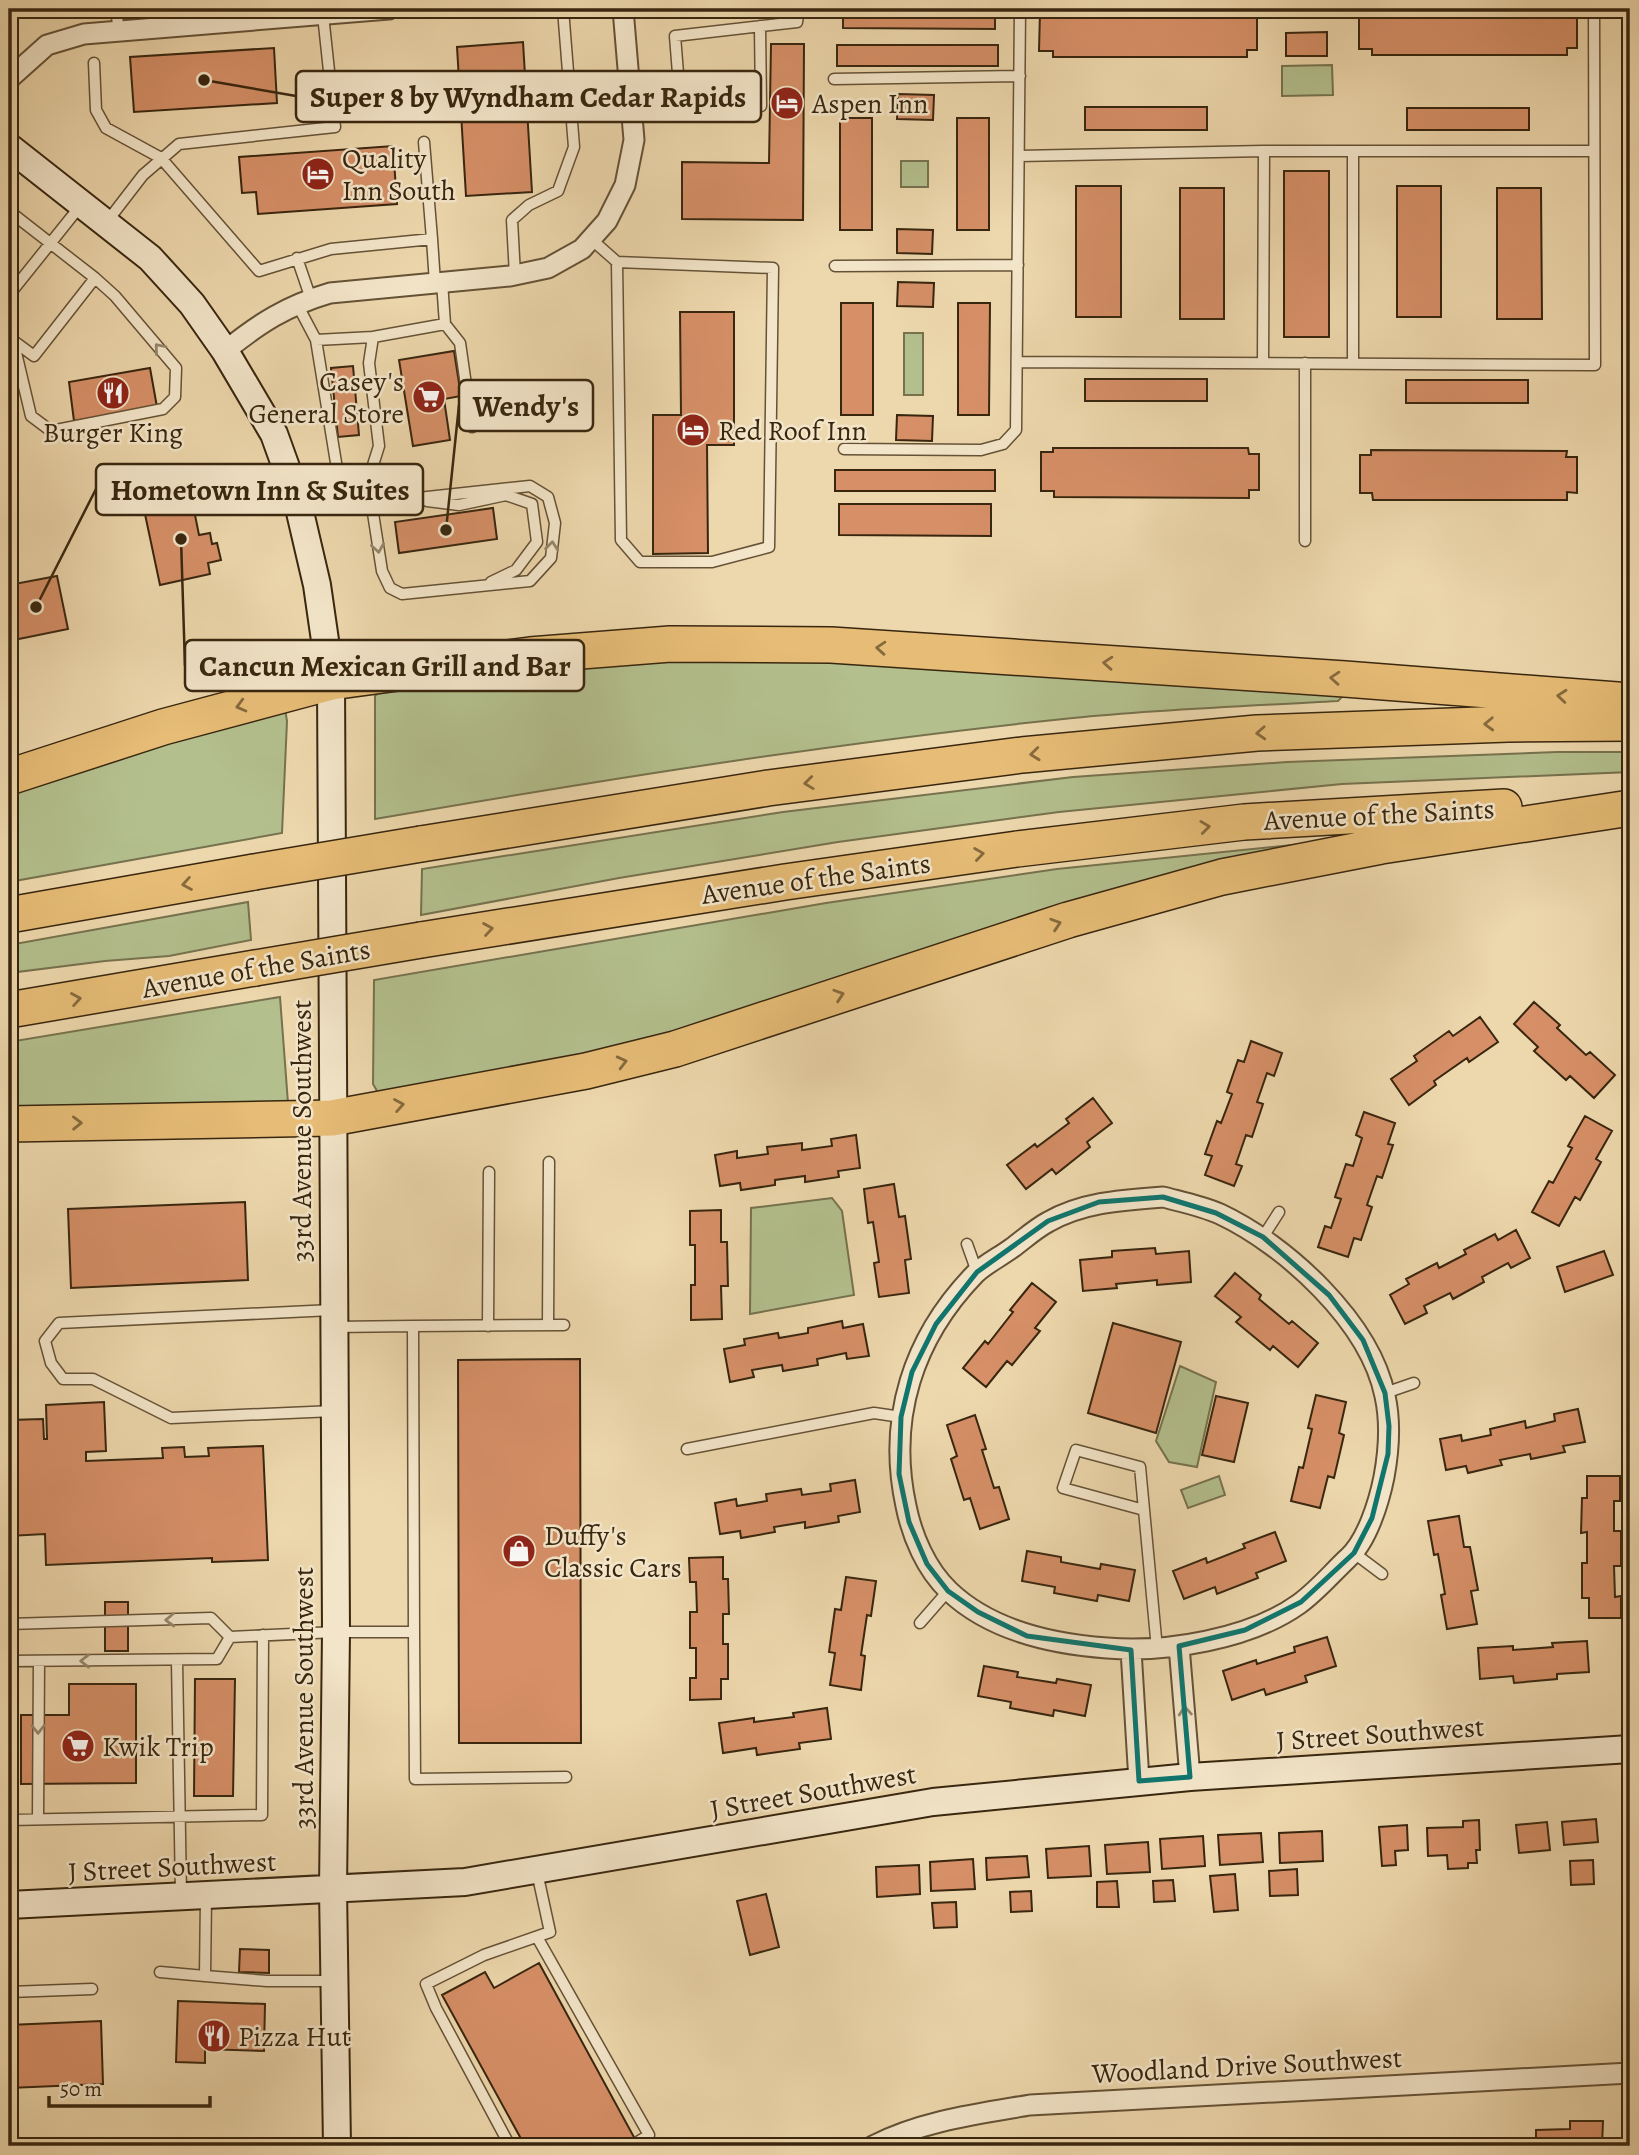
<svg xmlns="http://www.w3.org/2000/svg" width="1639" height="2155" font-family="Alegreya,serif">
<style>
.green{fill:#b3bf8d;stroke:#76724e;stroke-width:2}
.building{fill:#d68f67;stroke:#38260f;stroke-width:2}
.lines{fill:none;stroke-linecap:round;stroke-linejoin:round}
.lane-casing{stroke:#655236;stroke-width:13}
.street-casing{stroke:#655236;stroke-width:23}
.secondary-casing{stroke:#38260f;stroke-width:30}
.highway-casing{stroke:#38260f;stroke-width:38}
.lane{stroke:#f3e5c9;stroke-width:10}
.street{stroke:#f3e5c9;stroke-width:19}
.secondary{stroke:#f3e5c9;stroke-width:26}
.highway{stroke:#e6bc76;stroke-width:35}
.highway-bridge-casing{stroke:#38260f;stroke-width:38;stroke-linecap:butt}
.highway-bridge{stroke:#e6bc76;stroke-width:35}
.oneway{stroke:#96866c}
.oneway2{stroke:#866a3d}
.marked{fill:none;stroke:#0f766e;stroke-width:5;stroke-linejoin:round}
.labels{text-anchor:middle;stroke-width:5;stroke-linejoin:round;paint-order:stroke}
.poi-label{font-size:28px;fill:#38260f;stroke:#f3e5c9;text-anchor:start}
.street-label{font-size:28px;fill:#38260f;stroke:#f3e5c9}
.leader{fill:none;stroke:#38260f;stroke-width:2.5}
.callout-dot{fill:#38260f;stroke:#f3e5c9;stroke-width:2.5}
.callout{fill:#f3e5c9;stroke:#38260f;stroke-width:2.5}
.callout-label{font-size:30px;text-anchor:middle;font-weight:bold;fill:#38260f}
</style>
<rect width="100%" height="100%" fill="#edd7ac"/>
<filter id="stains"><feTurbulence type="fractalNoise" baseFrequency=".00286" numOctaves="4"/><feColorMatrix values="0 0 0 0 .2 0 0 0 0 .09 0 0 0 0 .02 0 0 0 .5 -.17"/></filter>
<radialGradient id="worn" r=".72"><stop offset=".6" stop-color="#630" stop-opacity="0"/><stop offset="1" stop-color="#630" stop-opacity=".3"/></radialGradient>
<path class="green" d="M1332,65L1333,95L1282,96V66Z
M901,161H928V187H901Z
M904,333H923V395H904Z
M686,657H849L1341,688L1342,697L1338,701C1249,706 1161,709 1073,718C839,742 607,779 375,819V696L379,692Z
M285,709L287,721L282,833L9,882V790Z
M1557,752H1630V772L1342,784L1059,812L838,842L619,878L421,915L422,869L783,812L1073,777L1287,762Z
M1331,841L619,1047L389,1094L377,1091L373,1084L374,980L826,903L1057,869Z
M248,902L251,940L169,956L105,961L9,973V945Z
M280,997L288,1103L9,1112V1042Z
M832,1198L842,1211L854,1295L750,1314L751,1208Z
M1180,1366L1216,1382L1197,1467L1169,1462L1156,1441Z
M1219,1476L1225,1495L1188,1508L1181,1490Z"/>
<path class="building" d="M843,9H995V29L843,28Z
M1051,9H1246L1247,14H1257V50H1247V57H1053V51H1039L1040,12H1051Z
M1371,9H1566V12H1577V48H1567V55H1372V49H1359V10Z
M1327,32V56H1286V33Z
M523,42L532,192L466,196L457,47Z
M771,44H804L803,220L682,219V162L769,163Z
M837,45H998V66H837Z
M274,48L277,103L134,112L130,57Z
M898,94L934,95L933,120L897,119Z
M1085,107H1207V130H1085Z
M1407,108H1529V130H1407Z
M840,118H872V230H840Z
M957,118H989V230H957Z
M393,146L397,204L258,214L256,192L242,193L239,157Z
M1284,171H1329V337H1284Z
M1076,186H1121V317H1076Z
M1397,186H1441V317H1397Z
M1180,188H1224V319H1180Z
M1497,188H1541L1542,319H1497Z
M897,229L933,230L932,254L897,253Z
M898,282L934,283L933,307L897,306Z
M841,303H873V415H841Z
M958,303H990L989,415H958Z
M680,312H734V445H707L708,553L653,554V415H681Z
M454,351L461,396L444,399L450,440L413,446L399,360Z
M353,366L359,435L338,437L331,368Z
M150,368L157,407L74,421L69,382Z
M1085,379H1207V401H1085Z
M1406,380H1528V403H1406Z
M897,415L933,416L932,441L896,440Z
M1053,448H1248L1249,454H1259V490H1249V498L1054,497V491H1041V452H1053Z
M1371,450L1567,451L1566,457H1577V493L1567,492V500H1373L1372,493H1360V455H1371Z
M835,470H995V491H835Z
M190,490L199,535L210,533L212,544L217,543L221,560L208,563L210,574L160,585L142,500Z
M839,504H991V536L839,535Z
M493,508L497,539L399,553L395,522Z
M57,576L68,629L9,641V585Z
M1534,1002L1560,1025L1557,1028L1586,1055L1590,1052L1615,1075L1594,1098L1570,1076L1566,1080L1534,1051L1538,1047L1514,1024Z
M1480,1017L1498,1042L1469,1062L1467,1058L1434,1081L1436,1085L1409,1105L1391,1079L1417,1061L1414,1056L1449,1031L1453,1036Z
M1251,1041L1282,1053L1274,1076L1267,1073L1257,1102L1263,1104L1252,1137L1246,1135L1236,1164L1242,1166L1234,1186L1205,1175L1212,1156L1205,1154L1217,1121L1221,1123L1232,1094L1227,1092L1238,1060L1244,1062Z
M1093,1098L1112,1123L1087,1142L1090,1147L1056,1174L1052,1169L1026,1189L1007,1165L1035,1144L1037,1147L1069,1123L1066,1119Z
M1364,1112L1395,1123L1388,1144L1393,1145L1382,1178L1377,1176L1367,1205L1372,1207L1361,1240L1354,1238L1348,1257L1318,1247L1325,1226L1331,1228L1341,1199L1335,1197L1346,1164L1353,1166L1362,1138L1356,1135Z
M1585,1116L1612,1131L1596,1159L1601,1162L1580,1200L1575,1197L1559,1226L1532,1212L1549,1181L1553,1183L1572,1148L1568,1146Z
M856,1135L860,1168L838,1171L839,1177L805,1182V1176L775,1180V1185L741,1190L740,1183L720,1186L715,1155L737,1151V1158L768,1154L767,1147L802,1143V1150L832,1146L831,1139Z
M894,1184L899,1217L905,1216L911,1259L905,1260L909,1293L879,1297L874,1263L879,1262L873,1222L868,1223L864,1189Z
M245,1202L248,1280L71,1288L68,1209Z
M721,1210V1242H727L728,1286H721L722,1319L691,1320V1285H695V1245H690V1211Z
M1516,1230L1530,1258L1511,1268L1508,1263L1482,1277L1484,1282L1453,1299L1450,1293L1424,1306L1427,1313L1405,1324L1390,1295L1409,1284L1406,1279L1437,1263L1439,1268L1466,1254L1464,1250L1495,1234L1498,1240Z
M1155,1248L1156,1254L1189,1251L1191,1282L1157,1285V1280L1116,1284L1117,1288L1083,1291L1080,1260L1112,1257V1251Z
M1604,1251L1613,1275L1565,1292L1557,1267Z
M1235,1273L1261,1295L1259,1299L1289,1324L1292,1321L1318,1343L1298,1367L1273,1346L1270,1350L1236,1322L1241,1317L1215,1296Z
M1032,1283L1056,1302L1035,1328L1040,1331L1012,1365L1007,1361L986,1387L963,1368L985,1341L988,1344L1013,1312L1010,1310Z
M842,1321L843,1328L863,1324L869,1356L847,1359L846,1353L817,1359L818,1365L783,1371L782,1365L752,1370L754,1377L730,1382L724,1349L745,1345L744,1339L778,1333L779,1338L808,1333V1328Z
M1113,1323L1181,1342L1156,1433L1088,1413Z
M580,1359L581,1743H459L458,1360Z
M1316,1395L1346,1402L1339,1433L1344,1435L1334,1478L1328,1476L1320,1508L1291,1501L1299,1467L1303,1468L1312,1429L1308,1428Z
M1216,1396L1248,1403L1234,1462L1202,1455Z
M104,1402L106,1451L86,1452V1461L163,1458L162,1448L184,1447L185,1457L209,1456L208,1448L263,1446L268,1560L212,1562V1558L46,1565L45,1534L9,1536V1420L43,1419L44,1439H47L46,1405Z
M1578,1409L1585,1442L1563,1446L1565,1452L1531,1459L1530,1454L1500,1460L1502,1465L1468,1473L1466,1466L1446,1470L1440,1439L1461,1435L1462,1441L1491,1435L1490,1429L1525,1421L1526,1428L1555,1421L1554,1414Z
M975,1415L986,1449L982,1450L994,1488L999,1487L1009,1519L980,1529L970,1498L964,1500L951,1459L957,1456L947,1425Z
M1587,1476H1620V1501H1614V1531H1621V1566H1614L1615,1597L1621,1596V1618H1589V1598H1582V1563H1587V1532L1581,1533L1582,1498H1587Z
M855,1480L860,1512L838,1516L839,1522L805,1528V1522L774,1527L775,1532L741,1538L740,1531L720,1534L715,1503L736,1499L737,1506L767,1501L766,1494L801,1489L802,1495L831,1491L830,1484Z
M1459,1516L1464,1547H1470L1478,1590L1471,1591L1477,1624L1447,1629L1441,1595L1445,1594L1438,1554L1434,1555L1428,1521Z
M1275,1532L1286,1561L1256,1573L1258,1578L1217,1594L1215,1587L1184,1599L1173,1571L1206,1558L1207,1563L1245,1548L1243,1544Z
M1027,1551L1061,1557V1562L1100,1569L1101,1564L1135,1570L1129,1601L1098,1595L1097,1601L1054,1593L1055,1587L1022,1581Z
M723,1557V1579H728L729,1614H723V1644H728V1679H721V1699L690,1700V1678H696V1648H690V1612H697L696,1582H690L689,1558Z
M846,1577L876,1581L871,1616L867,1615L861,1655L865,1656L861,1690L830,1685L835,1653L829,1652L835,1609L841,1610Z
M105,1602H128V1651H105Z
M1327,1637L1336,1666L1305,1676L1307,1682L1266,1695L1264,1689L1232,1700L1223,1671L1256,1660L1257,1664L1295,1652L1294,1647Z
M1587,1641L1589,1672L1557,1674V1679L1514,1683L1513,1676L1480,1679L1478,1648L1513,1646V1650L1553,1647L1552,1643Z
M984,1666L1018,1672L1017,1677L1056,1683L1057,1679L1091,1685L1085,1716L1054,1710L1053,1716L1010,1708L1011,1702L978,1696Z
M195,1679H235L233,1796H194Z
M69,1684H136V1783L21,1784V1715H69Z
M827,1708L831,1739L799,1743L800,1749L757,1755L756,1748L723,1753L719,1723L754,1718V1722L794,1717L793,1713Z
M1596,1819L1598,1842L1564,1845L1562,1822Z
M1479,1820L1480,1850H1476L1477,1863H1468V1868L1448,1869L1447,1855L1428,1856L1427,1828L1463,1827V1821Z
M1547,1822L1550,1850L1519,1853L1516,1825Z
M1407,1825L1408,1850L1395,1851L1396,1865L1382,1866L1379,1827Z
M1322,1831L1323,1861L1280,1863L1279,1833Z
M1261,1833L1263,1862L1220,1865L1218,1835Z
M1203,1836L1205,1866L1162,1869L1160,1839Z
M1148,1842L1150,1872L1107,1874L1105,1845Z
M1089,1846L1091,1876L1048,1878L1046,1849Z
M1027,1856L1029,1877L987,1880L986,1858Z
M973,1859L975,1889L931,1891L930,1862Z
M1593,1860L1594,1884L1571,1885L1570,1861Z
M919,1865L920,1894L877,1897L876,1867Z
M1297,1869L1298,1895L1270,1896L1269,1871Z
M1235,1874L1238,1910L1214,1912L1210,1876Z
M1173,1880L1175,1901L1154,1902L1153,1881Z
M1117,1881L1119,1907H1097V1882Z
M1031,1891L1032,1911L1011,1912L1010,1892Z
M766,1894L779,1947L750,1955L737,1901Z
M956,1902L957,1927L934,1928L932,1903Z
M240,1949L269,1950V1973L239,1972Z
M539,1963L635,2139L621,2146H525L442,1995L485,1972L494,1988Z
M178,2001L265,2004L264,2051L205,2049V2063L176,2062Z
M101,2021L103,2084L9,2088V2025Z
M1570,2121H1603L1602,2146H1536V2130L1570,2129Z"/>
<g class="lines">
<defs>
<path id="lane" d="M116,9L119,32
M9,12L16,9
M94,63L96,110L106,128L161,158L259,271L331,249L432,239L435,283
M834,79L1020,76
M681,111L761,106L760,26
M632,117L681,111L675,36L797,22L799,9
M424,142L432,239
M1019,156L1264,151H1594
M9,211L95,278L34,356L11,339
M106,223L143,175L179,144L335,127L323,15
M591,239L617,262L773,268L769,547L712,562H640L621,540L617,262
M297,258L311,299
M835,266L1018,265
M515,275L512,220L529,205L558,191L574,147L563,9
M9,295L81,205
M297,304L316,340L373,337
M445,324L460,343L472,427
M13,340L31,416L51,431L163,409L175,397L176,368L115,296L95,278
M316,340L340,487
M1018,362L1595,365L1594,9
M1353,362V151
M1263,363L1264,151
M1305,363V541
M844,449L981,450L1003,444L1016,430L1020,9
M297,495L368,481L409,499L530,486L548,497L555,523L551,558L530,581L402,594L390,588L382,571L368,481L379,446L369,363L373,337L445,324L442,282
M427,501L459,505L506,495L532,504L537,542L516,570L491,582
M9,555L11,564L9,565
M1263,1237L1279,1212
M967,1244L977,1272
M332,1310L59,1323L45,1341L51,1363L63,1379H93L171,1418L334,1411
M548,1325L549,1162
M413,1326L564,1325
M488,1326L489,1172
M1385,1393L1414,1383
M687,1449L874,1413L901,1417
M1144,1510L1063,1488L1076,1450L1140,1467L1157,1649
M1354,1553L1382,1574
M920,1623L948,1591
M9,1624L211,1618L230,1637
M414,1632L415,1779L566,1777
M9,1661L217,1659L230,1637L336,1632H414L413,1326L334,1327
M177,1661L181,1894
M38,1819L39,1661
M9,1820L262,1815L263,1635
M206,1897L205,1976L267,1981H332
M537,1937L649,2135L631,2146
M160,1972L205,1976
M9,1992L92,1989
M317,2146L337,2143
M510,2146L436,2008L426,1984L484,1955L550,1932L537,1872"/>
<path id="street" d="M9,79L47,45L84,34L389,9
M225,351C260,323 286,306 330,293L510,276L548,268L582,249L607,221L625,185L634,140L623,9
M1163,1197C1182,1202 1202,1206 1220,1214C1286,1245 1370,1322 1385,1396C1391,1423 1389,1450 1384,1477C1379,1502 1367,1541 1348,1558C1332,1573 1317,1591 1299,1604C1250,1639 1166,1653 1107,1648C1051,1644 991,1631 949,1591C926,1569 912,1536 906,1506C887,1418 913,1338 975,1274C985,1264 1000,1257 1012,1248C1023,1240 1035,1229 1048,1222C1083,1202 1123,1200 1163,1197Z
M1179,1646L1190,1777
M1131,1650L1139,1781
M873,2146C922,2121 977,2114 1030,2105L1630,2073"/>
<path id="secondary" d="M9,147L150,258L192,304L225,351L274,434L296,495L317,585L331,682L336,1632L333,1889L337,2146
M9,1905L465,1882L933,1802L1190,1777L1630,1749"/>
<path id="highway" d="M9,777L163,727L331,682L530,655L670,644L831,645L1345,679L1630,701
M421,844L768,788L1022,755L1257,733L1508,724L1630,723
M9,915L254,872
M421,940L785,882L1017,849L1244,822L1504,807
M9,1010L255,968
M9,1124L332,1118L586,1071L675,1049L1068,920L1222,877L1381,846L1630,808"/>
</defs>
<use href="#lane" class="lane-casing"/>
<use href="#street" class="street-casing"/>
<use href="#secondary" class="secondary-casing"/>
<use href="#highway" class="highway-casing"/>
<use href="#lane" class="lane"/>
<use href="#street" class="street"/>
<use href="#secondary" class="secondary"/>
<use href="#highway" class="highway"/>
<defs>
<path id="highway-bridge" d="M254,872L421,844
M255,968L421,940"/>
</defs>
<use href="#highway-bridge" class="highway-bridge-casing"/>
<use href="#highway-bridge" class="highway-bridge"/>
</g>
<defs><path id="oneway-chevron" d="M-2-3.5L2.5 0L-2 3.5" fill="none" stroke-width="1.6" stroke-linecap="round" stroke-linejoin="round" transform="scale(1.75)"/></defs>
<g class="oneway">
<use href="#oneway-chevron" transform="translate(159 348) rotate(-130)"/>
<use href="#oneway-chevron" transform="translate(552 546) rotate(-84)"/>
<use href="#oneway-chevron" transform="translate(378 548) rotate(81)"/>
<use href="#oneway-chevron" transform="translate(170 1620) rotate(178)"/>
<use href="#oneway-chevron" transform="translate(85 1661) rotate(180)"/>
<use href="#oneway-chevron" transform="translate(1185 1711) rotate(-95)"/>
<use href="#oneway-chevron" transform="translate(38 1729) rotate(90)"/>
</g>
<g class="oneway2">
<use href="#oneway-chevron" transform="translate(881 648) rotate(-176)"/>
<use href="#oneway-chevron" transform="translate(1108 663) rotate(-176)"/>
<use href="#oneway-chevron" transform="translate(1335 678) rotate(-176)"/>
<use href="#oneway-chevron" transform="translate(1562 696) rotate(-175)"/>
<use href="#oneway-chevron" transform="translate(241 706) rotate(165)"/>
<use href="#oneway-chevron" transform="translate(1489 724) rotate(178)"/>
<use href="#oneway-chevron" transform="translate(1261 733) rotate(177)"/>
<use href="#oneway-chevron" transform="translate(1035 754) rotate(174)"/>
<use href="#oneway-chevron" transform="translate(809 783) rotate(173)"/>
<use href="#oneway-chevron" transform="translate(1205 827) rotate(-7)"/>
<use href="#oneway-chevron" transform="translate(979 854) rotate(-8)"/>
<use href="#oneway-chevron" transform="translate(187 884) rotate(170)"/>
<use href="#oneway-chevron" transform="translate(1056 924) rotate(-18)"/>
<use href="#oneway-chevron" transform="translate(488 929) rotate(-9)"/>
<use href="#oneway-chevron" transform="translate(839 995) rotate(-18)"/>
<use href="#oneway-chevron" transform="translate(76 999) rotate(-10)"/>
<use href="#oneway-chevron" transform="translate(622 1062) rotate(-14)"/>
<use href="#oneway-chevron" transform="translate(399 1105) rotate(-10)"/>
<use href="#oneway-chevron" transform="translate(77 1123) rotate(-1)"/>
</g>
<path class="marked" d="M1163,1197L1216,1213L1263,1237L1329,1295L1363,1340L1385,1393L1389,1426L1388,1454L1372,1518L1354,1553L1301,1602L1245,1630L1179,1646L1190,1777L1139,1781L1131,1650L1027,1636L978,1612L948,1591L927,1564L909,1522L899,1474L901,1417L912,1372L936,1324L977,1272L1048,1221L1099,1202Z"/>
<defs>
<symbol id="hotel-disc" viewBox="-11 -11 22 22"><circle r="9.5" fill="#8f2418" stroke="#f3e5c9"/><path d="M-6-4.5h1.5V1H6V5H4.5V3h-9V5H-6ZM-4 0a1.8 1.8 0 1 1 3.6 0ZM.5 0V-2.5h3Q6-2.5 6 0Z" fill="#fff"/></symbol>
<symbol id="restaurant-disc" viewBox="-11 -11 22 22"><circle r="9.5" fill="#8f2418" stroke="#f3e5c9"/><path d="M-5-6h1v4h1v-4h1v4h1v-4h1v5L-1.5 .5V6h-2V.5L-5-1ZM5-6V6H3V1.5H1.5Q1.5-4 5-6Z" fill="#fff"/></symbol>
<symbol id="supermarket-disc" viewBox="-11 -11 22 22"><circle r="9.5" fill="#8f2418" stroke="#f3e5c9"/><path d="M-6-5.5h2.5l.6 2H6L4.5 2H-2.5L-4.4-4H-6ZM-1.5 3.2a1.3 1.3 0 1 0 .1 0ZM3 3.2a1.3 1.3 0 1 0 .1 0Z" fill="#fff"/></symbol>
<symbol id="shop-disc" viewBox="-11 -11 22 22"><circle r="9.5" fill="#8f2418" stroke="#f3e5c9"/><path d="M-5-2.5h2.3a2.7 3.5 0 0 1 5.4 0H5L5.5 6h-11ZM-1.5-2.5h3a1.5 2.3 0 0 0-3 0Z" fill="#fff"/></symbol>
</defs>
<g fill-rule="evenodd">
<use href="#hotel-disc" x="768" y="84" width="38" height="38"/>
<use href="#hotel-disc" x="299" y="155" width="38" height="38"/>
<use href="#restaurant-disc" x="94" y="374" width="38" height="38"/>
<use href="#supermarket-disc" x="410" y="378" width="38" height="38"/>
<use href="#hotel-disc" x="674" y="411" width="38" height="38"/>
<use href="#shop-disc" x="500" y="1532" width="38" height="38"/>
<use href="#supermarket-disc" x="59" y="1727" width="38" height="38"/>
<use href="#restaurant-disc" x="195" y="2017" width="38" height="38"/>
</g>
<g class="labels">
<g class="poi-label">
<text x="812" y="113">Aspen Inn</text>
<text x="342" y="168">Quality<tspan x="342" dy="32">Inn South</tspan></text>
<text x="404" y="391" text-anchor="end">Casey's<tspan x="404" dy="32">General Store</tspan></text>
<text x="718" y="440">Red Roof Inn</text>
<text x="113" y="442" text-anchor="middle">Burger King</text>
<text x="544" y="1545">Duffy's<tspan x="544" dy="32">Classic Cars</tspan></text>
<text x="102" y="1756">Kwik Trip</text>
<text x="238" y="2046">Pizza Hut</text>
</g>
<g class="street-label">
<text transform="translate(1379 814) rotate(-3)" y="10">Avenue of the Saints</text>
<text transform="translate(816 878) rotate(-8)" y="10">Avenue of the Saints</text>
<text transform="translate(256 968) rotate(-10)" y="10">Avenue of the Saints</text>
<text transform="translate(301 1131) rotate(-90)" y="10">33rd Avenue Southwest</text>
<text transform="translate(303 1698) rotate(-90)" y="10">33rd Avenue Southwest</text>
<text transform="translate(1380 1733) rotate(-4)" y="10">J Street Southwest</text>
<text transform="translate(813 1791) rotate(-10)" y="10">J Street Southwest</text>
<text transform="translate(172 1866) rotate(-3)" y="10">J Street Southwest</text>
<text transform="translate(1247 2065) rotate(-3)" y="10">Woodland Drive Southwest</text>
</g>
</g>
<path class="leader" d="M204 80L296 96M446 530L459 405M36 607L96 489M181 539L185 666"/>
<g class="callout-dot">
<circle cx="204" cy="80" r="7"/>
<circle cx="446" cy="530" r="7"/>
<circle cx="36" cy="607" r="7"/>
<circle cx="181" cy="539" r="7"/>
</g>
<g class="callout">
<rect x="296" y="71" width="465" height="51" rx="7"/>
<rect x="459" y="380" width="134" height="51" rx="7"/>
<rect x="96" y="464" width="327" height="51" rx="7"/>
<rect x="185" y="640" width="399" height="51" rx="7"/>
</g>
<g class="callout-label">
<text x="528" y="107">Super 8 by Wyndham Cedar Rapids</text>
<text x="526" y="416">Wendy's</text>
<text x="260" y="500">Hometown Inn &amp; Suites</text>
<text x="385" y="676">Cancun Mexican Grill and Bar</text>
</g>
<rect width="1639" height="2155" fill="none" stroke="#edd7ac" stroke-width="35"/>
<rect x="10" y="10" width="1618" height="2134" fill="none" stroke="#38260f" stroke-width="3.5"/>
<rect x="18" y="18" width="1604" height="2120" fill="none" stroke="#38260f" stroke-width="2"/>
<path d="M49 2096v10h161v-10" fill="none" stroke="#38260f" stroke-width="3.5"/>
<text x="60" y="2096" font-size="21" fill="#38260f" stroke="#f3e5c9" stroke-width="5" paint-order="stroke">50 m</text>
<rect width="100%" height="100%" filter="url(#stains)"/>
<rect width="100%" height="100%" fill="url(#worn)"/>
</svg>
